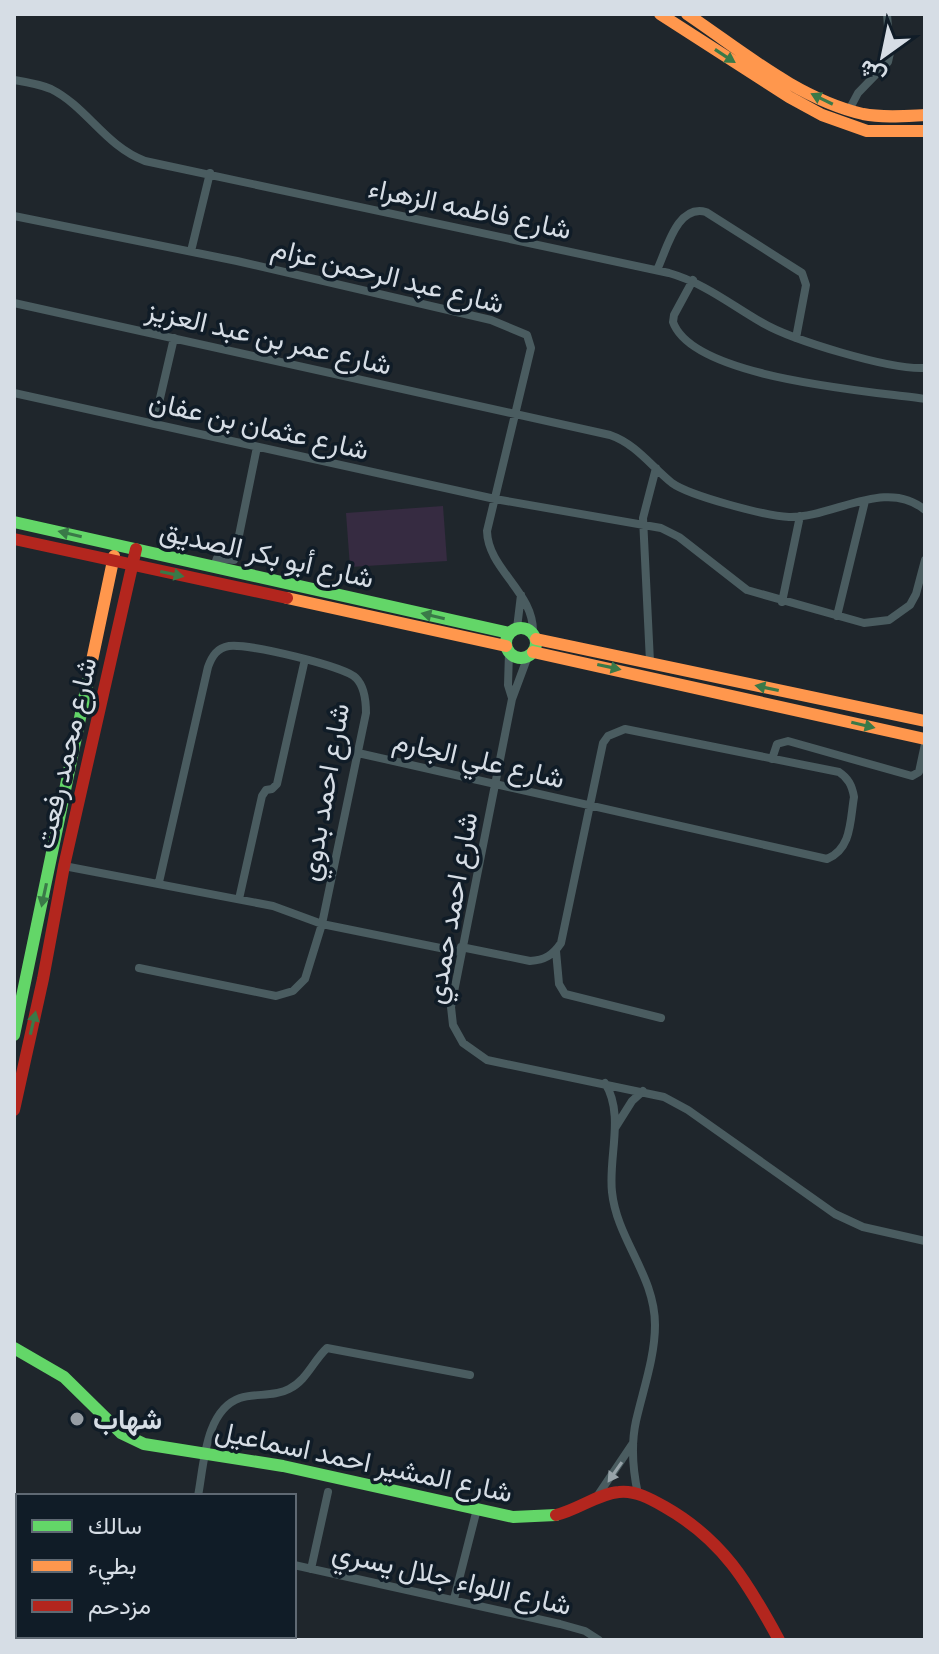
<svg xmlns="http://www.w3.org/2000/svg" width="939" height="1654" font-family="'PT Sans Narrow',Vazirmatn,sans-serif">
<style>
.green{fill:#362b41}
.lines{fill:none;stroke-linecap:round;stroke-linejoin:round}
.street{stroke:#4a5c60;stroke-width:8}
.fast{stroke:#63d668;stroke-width:12}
.slow{stroke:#ff974d;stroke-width:12}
.jam{stroke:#b3261e;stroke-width:12}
.oneway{fill:#3a7948}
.oneway2{fill:#97a3a9}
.poi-dot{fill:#969da4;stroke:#101c27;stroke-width:3}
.labels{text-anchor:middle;stroke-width:7;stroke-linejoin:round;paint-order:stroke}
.street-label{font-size:28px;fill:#d6dde5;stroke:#101c27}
.poi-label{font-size:28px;font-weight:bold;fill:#d6dde5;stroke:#101c27;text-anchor:start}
</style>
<rect width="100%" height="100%" fill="#1f262c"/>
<path class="green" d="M443,506L447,561L350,567L346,513Z"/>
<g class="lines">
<path class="street" d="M14,80C26,82 39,84 51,89C87,107 105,146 145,161L669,273C704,283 730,304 761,322C791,340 890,370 925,368
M849,110L858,93L888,62L890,53L887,14
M14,216L237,261L491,320L527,335L531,348L487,531C488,570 535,592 533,634
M191,251L210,173
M657,270C667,249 677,204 706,212L802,273L806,285L796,338
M693,280L674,315L673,322C693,379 872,391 925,399
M14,303L610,435C636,444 651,466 672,483C690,496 766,516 789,517C833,518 886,477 925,510
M14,393L495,499L661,528L679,537L747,590L864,623L889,620L910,605L916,594L925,560
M154,424L174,338
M214,567L217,558L234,560L257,447
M782,602L800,516
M837,616L865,501
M517,628L521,595
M509,652L508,685L512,698
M528,656L512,699L451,1007L453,1025L463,1043L487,1060L664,1097L688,1110L835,1214L863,1227L925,1241
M650,662L643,518L656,468
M358,753L827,859C852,849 850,820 854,797C852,785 848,778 839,772L625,729L608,736L603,743L561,943C553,955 545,960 530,961L461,947
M772,759L777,744L788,741L912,776L919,772L925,744
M64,866L273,906L322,924L460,952
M239,899L262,796L266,790L272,789L277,784L305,659
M556,951L559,984L565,994L661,1018
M139,968L276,996L293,991L305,979L322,924L366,713C366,701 365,687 356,678C345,666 246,643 229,646C217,648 212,656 208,667L159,882
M605,1083C625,1115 608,1157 612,1192C617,1240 655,1275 655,1325C655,1357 643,1390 636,1421C631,1444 633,1471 638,1494
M615,1128L632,1101L643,1091
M198,1496C204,1465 205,1410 240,1398C256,1393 274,1397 289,1389C307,1380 313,1361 327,1348L470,1375
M596,1498L633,1443
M14,1545L18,1529
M294,1565L560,1624L585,1631L599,1640
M311,1569L328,1492
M454,1599L477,1509
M251,1640L252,1636"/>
<path class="fast" d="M14,522L509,633
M506 643a15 15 0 1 1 30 0a15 15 0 1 1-30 0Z
M14,1035L90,670
M14,1348L64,1377L121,1433L144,1444L283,1466L513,1517L556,1515"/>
<path class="slow" d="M660,14L789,97L822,115L867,131H925
M687,14C742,51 798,99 863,114C883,118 905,116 925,115
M287,598L506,646
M536,639L925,721
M533,652L925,739
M90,670L114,556"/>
<path class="jam" d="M14,539L287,598
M14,1110L43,979L64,866L136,549
M556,1515C578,1510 597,1494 619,1492C635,1490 651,1499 665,1507C723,1540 748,1583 779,1640"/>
</g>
<defs><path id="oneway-solid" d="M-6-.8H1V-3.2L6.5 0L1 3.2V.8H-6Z" transform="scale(2)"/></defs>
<g class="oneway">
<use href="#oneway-solid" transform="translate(725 56) rotate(33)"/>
<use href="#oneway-solid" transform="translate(822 99) rotate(-154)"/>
<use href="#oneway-solid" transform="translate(70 534) rotate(-167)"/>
<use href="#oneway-solid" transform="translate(172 574) rotate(12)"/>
<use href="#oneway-solid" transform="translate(433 616) rotate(-167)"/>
<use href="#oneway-solid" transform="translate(609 667) rotate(12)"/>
<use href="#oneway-solid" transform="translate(767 688) rotate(-168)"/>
<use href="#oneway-solid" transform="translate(863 725) rotate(13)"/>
<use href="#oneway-solid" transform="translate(44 895) rotate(102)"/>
<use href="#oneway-solid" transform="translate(33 1023) rotate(-77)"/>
</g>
<use class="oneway2" href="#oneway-solid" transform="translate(615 1472) rotate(125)"/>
<circle class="poi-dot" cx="77" cy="1419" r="8"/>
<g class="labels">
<g class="street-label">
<text transform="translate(470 208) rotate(12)" y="10">شارع فاطمه الزهراء</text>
<text transform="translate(388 275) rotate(14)" y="10">شارع عبد الرحمن عزام</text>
<text transform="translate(269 337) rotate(13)" y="10">شارع عمر بن عبد العزيز</text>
<text transform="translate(259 425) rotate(13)" y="10">شارع عثمان بن عفان</text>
<text transform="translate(267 554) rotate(13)" y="10">شارع أبو بكر الصديق</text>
<text transform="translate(65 753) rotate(-77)" y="10">شارع محمد رفعت</text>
<text transform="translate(479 759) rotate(13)" y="10">شارع علي الجارم</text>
<text transform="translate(324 792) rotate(-80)" y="10">شارع احمد بدوي</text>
<text transform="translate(451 908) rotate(-80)" y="10">شارع احمد حمدي</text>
<text transform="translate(364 1461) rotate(12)" y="10">شارع المشير احمد اسماعيل</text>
<text transform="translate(452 1578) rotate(13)" y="10">شارع اللواء جلال يسري</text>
</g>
<g class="poi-label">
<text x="93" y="1429">شهاب</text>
</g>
</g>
<rect width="939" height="1654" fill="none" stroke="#d6dde5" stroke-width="32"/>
<rect x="16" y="1494" width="280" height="144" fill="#101c27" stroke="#5f6973" stroke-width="2"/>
<rect x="32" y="1520" width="40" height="12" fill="#63d668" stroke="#5f6973" stroke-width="2"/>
<text x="88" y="1534" font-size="24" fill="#d6dde5">سالك</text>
<rect x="32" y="1560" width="40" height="12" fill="#ff974d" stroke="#5f6973" stroke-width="2"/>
<text x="88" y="1574" font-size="24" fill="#d6dde5">بطيء</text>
<rect x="32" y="1600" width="40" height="12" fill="#b3261e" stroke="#5f6973" stroke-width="2"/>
<text x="88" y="1614" font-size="24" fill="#d6dde5">مزدحم</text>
<g transform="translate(883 56) rotate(213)" stroke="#101c27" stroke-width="6" paint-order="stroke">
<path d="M0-6L14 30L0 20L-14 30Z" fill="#d6dde5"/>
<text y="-12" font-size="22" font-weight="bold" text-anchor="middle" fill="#d6dde5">ش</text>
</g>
</svg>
